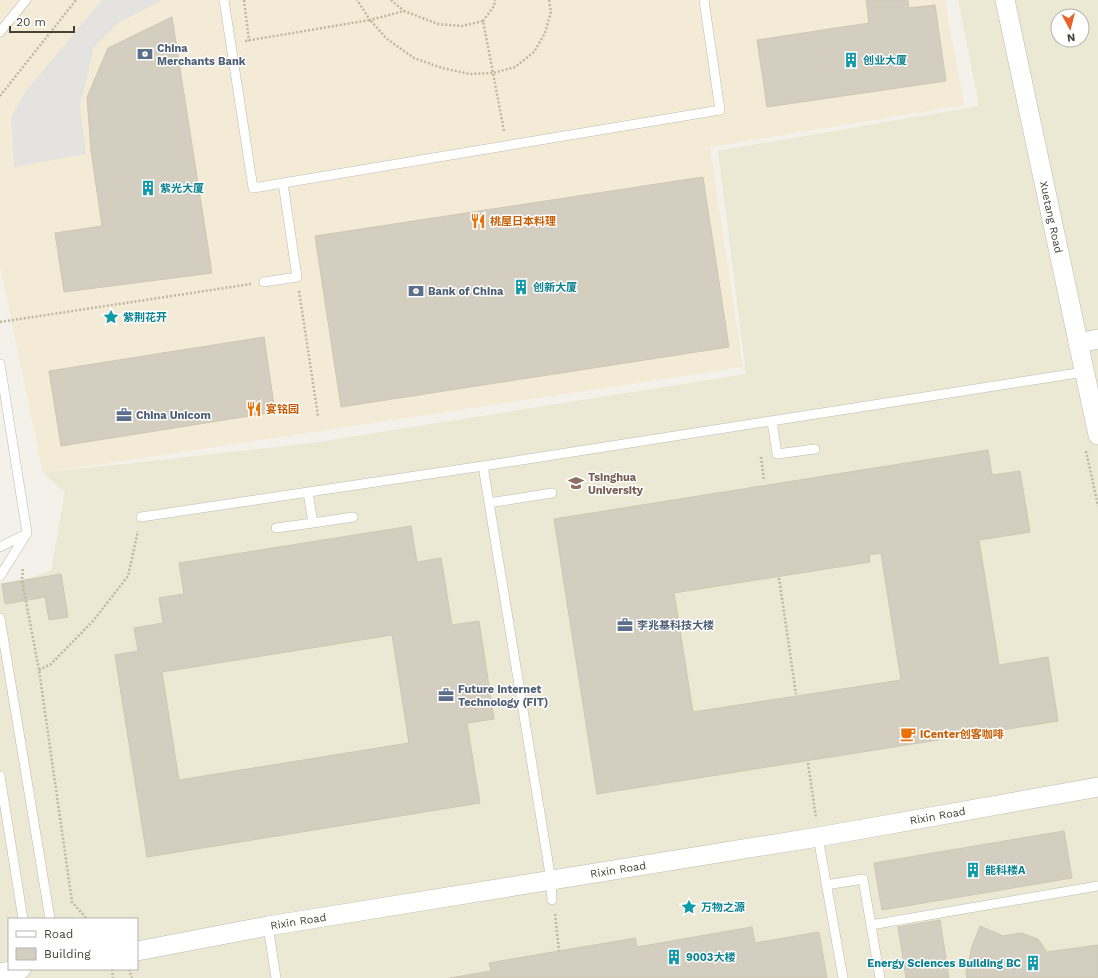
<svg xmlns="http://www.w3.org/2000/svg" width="1098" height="978" font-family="'Work Sans','Noto Sans SC',sans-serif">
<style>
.commercial{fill:#f3ebd6}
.education{fill:#ebe8d4;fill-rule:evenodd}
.parking{fill:#e4e3e0}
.building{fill:#d3cebf;stroke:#cec7b3;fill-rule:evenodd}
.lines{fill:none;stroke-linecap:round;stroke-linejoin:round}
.service-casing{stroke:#bdbaac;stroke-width:10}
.minor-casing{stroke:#bdbaac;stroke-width:20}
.path{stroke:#beb89e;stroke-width:2.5;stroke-dasharray:2 2;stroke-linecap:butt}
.service{stroke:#fff;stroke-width:9}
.minor{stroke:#fff;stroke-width:19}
.labels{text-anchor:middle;stroke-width:3;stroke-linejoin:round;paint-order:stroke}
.service-label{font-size:11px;font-weight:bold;fill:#4e5e75;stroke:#fff;text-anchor:start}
.culture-label{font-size:11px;font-weight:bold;fill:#0d838f;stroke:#fff;text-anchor:start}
.street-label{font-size:11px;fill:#464238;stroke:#fff}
.food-label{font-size:11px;font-weight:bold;fill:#c56008;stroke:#fff;text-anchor:start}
.education-label{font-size:11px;font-weight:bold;fill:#785e54;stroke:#fff;text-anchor:start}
</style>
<rect width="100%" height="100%" fill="#f3f1e9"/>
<path class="commercial" d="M0,0H945L964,105L710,147L743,367L43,473L0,267Z"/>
<path class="education" d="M958,0H1098V978H0V583L22,580L51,571L65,492L43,473L312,443L746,374L718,151L979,106ZM1058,16H1082V40H1058ZM9,919H137V969H9Z"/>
<path class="parking" d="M102,0H162L118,23L94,47L80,106L86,154L14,167L11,118L25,92Z"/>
<path class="building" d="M866,0H908L909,8L935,5L946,81L767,107L757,40L869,23Z
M172,17L212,273L64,292L55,233L102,226L91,151L87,97L108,48Z
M703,177L729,347L341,407L315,236Z
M264,337L275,412L61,446L49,371Z
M988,450L992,475L1020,471L1030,532L979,540L999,665L1048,657L1058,721L597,794L554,519ZM881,553L901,680L693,712L674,593L870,562L869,555Z
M411,526L417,562L441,558L452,625L479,621L494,719L467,723L480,803L147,857L115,655L138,651L134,628L163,623L159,598L184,594L179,563ZM392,635L409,743L179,780L162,672Z
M61,574L68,617L49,620L45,597L5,604L2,584Z
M1064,831L1072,878L882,910L874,863Z
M940,920L949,978H906L898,927Z
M980,926L1003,936L1021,933L1038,939L1047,952L1098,945V978H967L966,973L972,947Z
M752,927L755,943L819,932L827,978H450L491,971L489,963L635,938L637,947Z"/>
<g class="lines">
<defs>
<path id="service" d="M224,0L253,188L720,110L704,0
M0,32L26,0
M264,282L297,277L283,183
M0,364L27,533L0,576
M772,421L777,454L815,449
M483,466L551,880L552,900
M308,492L313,523L353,517
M489,503L552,493
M141,517L483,466L1084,372
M276,528L313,523
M0,547L26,534
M0,618L50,919
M0,776L23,919
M818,837L843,978
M826,885L863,879L880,978
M871,925L1098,886
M268,926L276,978"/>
<g id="minor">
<path id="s1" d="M1005,0L1098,435"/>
<path d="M1078,343L1098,339"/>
<path id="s2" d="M137,951L268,926L818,837L1098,787"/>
<path d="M0,973L21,969"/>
</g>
</defs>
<use href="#service" class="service-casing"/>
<use href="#minor" class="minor-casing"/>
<path class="path" d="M244,0L249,41
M391,0L404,11
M483,21L494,6L495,0
M245,41L370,20L387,39L414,58L442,68L470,74L493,73L483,21L462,26L438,24L404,11L370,20L357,0
M0,96L76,0
M504,131L493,73L515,67L534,52L545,33L551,12L549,0
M299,291L318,416
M0,322L251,284
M1086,451L1098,506
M761,457L764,481
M23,569L22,580L39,670L72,902L87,919
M779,578L796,694
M39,670L51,664L93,621L128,576L138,531
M808,763L816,818
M555,914L559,951
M112,969L113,978
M129,969L132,978"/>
<use href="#service" class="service"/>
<use href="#minor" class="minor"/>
</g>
<defs>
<symbol id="bank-bare" viewBox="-9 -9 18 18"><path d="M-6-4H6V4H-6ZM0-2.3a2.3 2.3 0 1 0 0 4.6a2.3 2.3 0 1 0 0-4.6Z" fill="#5c6f8a" stroke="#fff" stroke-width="2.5" paint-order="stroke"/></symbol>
<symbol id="building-bare" viewBox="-9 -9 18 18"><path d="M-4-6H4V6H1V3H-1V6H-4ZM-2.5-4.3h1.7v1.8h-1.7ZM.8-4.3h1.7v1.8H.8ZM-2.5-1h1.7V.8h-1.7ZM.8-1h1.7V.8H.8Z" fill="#0f9aa8" stroke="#fff" stroke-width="2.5" paint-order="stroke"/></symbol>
<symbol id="restaurant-bare" viewBox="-9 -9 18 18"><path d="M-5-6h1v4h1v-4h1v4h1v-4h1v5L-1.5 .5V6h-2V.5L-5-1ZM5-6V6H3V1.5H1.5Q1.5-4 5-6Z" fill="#e8710a" stroke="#fff" stroke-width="2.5" paint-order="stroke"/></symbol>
<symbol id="sight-bare" viewBox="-9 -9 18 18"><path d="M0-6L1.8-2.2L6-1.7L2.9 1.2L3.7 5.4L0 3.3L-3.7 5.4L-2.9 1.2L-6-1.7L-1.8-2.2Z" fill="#0f9aa8" stroke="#fff" stroke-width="2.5" paint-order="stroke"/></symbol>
<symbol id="office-bare" viewBox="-9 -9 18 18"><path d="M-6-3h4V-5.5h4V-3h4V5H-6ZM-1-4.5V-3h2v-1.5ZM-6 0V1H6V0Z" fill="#5c6f8a" stroke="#fff" stroke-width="2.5" paint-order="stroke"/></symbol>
<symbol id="university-bare" viewBox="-9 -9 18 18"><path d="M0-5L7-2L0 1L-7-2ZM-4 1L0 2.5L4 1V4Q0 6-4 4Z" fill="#8d6e63" stroke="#fff" stroke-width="2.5" paint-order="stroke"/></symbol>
<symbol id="cafe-bare" viewBox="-9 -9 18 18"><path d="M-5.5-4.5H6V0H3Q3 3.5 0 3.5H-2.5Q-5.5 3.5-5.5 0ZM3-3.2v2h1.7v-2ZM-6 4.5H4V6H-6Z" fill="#e8710a" stroke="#fff" stroke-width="2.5" paint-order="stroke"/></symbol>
</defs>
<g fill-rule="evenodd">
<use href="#bank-bare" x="134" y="43" width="22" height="22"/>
<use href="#building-bare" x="840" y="49" width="22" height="22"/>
<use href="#building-bare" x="137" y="177" width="22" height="22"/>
<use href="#restaurant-bare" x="467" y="210" width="22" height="22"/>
<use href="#building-bare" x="510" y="276" width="22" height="22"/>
<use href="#bank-bare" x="405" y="280" width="22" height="22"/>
<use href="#sight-bare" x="100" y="306" width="22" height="22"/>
<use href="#restaurant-bare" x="243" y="398" width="22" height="22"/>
<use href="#office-bare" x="113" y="404" width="22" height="22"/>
<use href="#university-bare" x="565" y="472" width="22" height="22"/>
<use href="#office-bare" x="614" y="614" width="22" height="22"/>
<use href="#office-bare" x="435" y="684" width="22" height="22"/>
<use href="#cafe-bare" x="897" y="723" width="22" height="22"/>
<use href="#building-bare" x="962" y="859" width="22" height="22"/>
<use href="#sight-bare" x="678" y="896" width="22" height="22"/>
<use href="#building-bare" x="663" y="946" width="22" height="22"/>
<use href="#building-bare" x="1022" y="952" width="22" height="22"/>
</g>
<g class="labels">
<g class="service-label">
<text x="157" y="52">China<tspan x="157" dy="13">Merchants Bank</tspan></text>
<text x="428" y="295">Bank of China</text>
<text x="136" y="419">China Unicom</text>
<text x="637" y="629">李兆基科技大楼</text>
<text x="458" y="693">Future Internet<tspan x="458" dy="13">Technology (FIT)</tspan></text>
</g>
<g class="culture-label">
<text x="863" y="64">创业大厦</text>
<text x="160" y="192">紫光大厦</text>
<text x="533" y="291">创新大厦</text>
<text x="123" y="321">紫荆花开</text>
<text x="985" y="874">能科楼A</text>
<text x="701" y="911">万物之源</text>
<text x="686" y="961">9003大楼</text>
<text x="1021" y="967" text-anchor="end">Energy Sciences Building BC</text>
</g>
<g class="street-label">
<text dy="4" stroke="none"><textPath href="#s1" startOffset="222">Xuetang Road</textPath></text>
<text dy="4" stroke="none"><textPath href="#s2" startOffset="812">Rixin Road</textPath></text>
<text dy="4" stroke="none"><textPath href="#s2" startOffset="488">Rixin Road</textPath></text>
<text dy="4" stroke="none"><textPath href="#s2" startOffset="164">Rixin Road</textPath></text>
</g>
<g class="food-label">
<text x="490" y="225">桃屋日本料理</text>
<text x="266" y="413">宴铭园</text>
<text x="920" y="738">iCenter创客咖啡</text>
</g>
<g class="education-label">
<text x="588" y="481">Tsinghua<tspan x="588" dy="13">University</tspan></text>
</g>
</g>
<rect x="8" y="918" width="130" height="52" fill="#ffffff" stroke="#b5b3af"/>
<rect x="16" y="931" width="20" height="6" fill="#ffffff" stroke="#b5b3af"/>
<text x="44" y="938" font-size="12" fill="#464238">Road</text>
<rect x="16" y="948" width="20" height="12" fill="#d3cebf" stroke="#b5b3af"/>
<text x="44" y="958" font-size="12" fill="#464238">Building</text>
<g transform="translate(1070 28) rotate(173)"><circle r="19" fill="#ffffff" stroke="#b5b3af"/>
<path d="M0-3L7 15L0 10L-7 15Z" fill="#e7642c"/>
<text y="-6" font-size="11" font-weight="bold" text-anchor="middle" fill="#464238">N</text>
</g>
<path d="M10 26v6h64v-6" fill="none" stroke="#464238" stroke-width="2"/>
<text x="16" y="26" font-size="12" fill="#464238" stroke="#ffffff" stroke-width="3" paint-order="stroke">20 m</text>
</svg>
